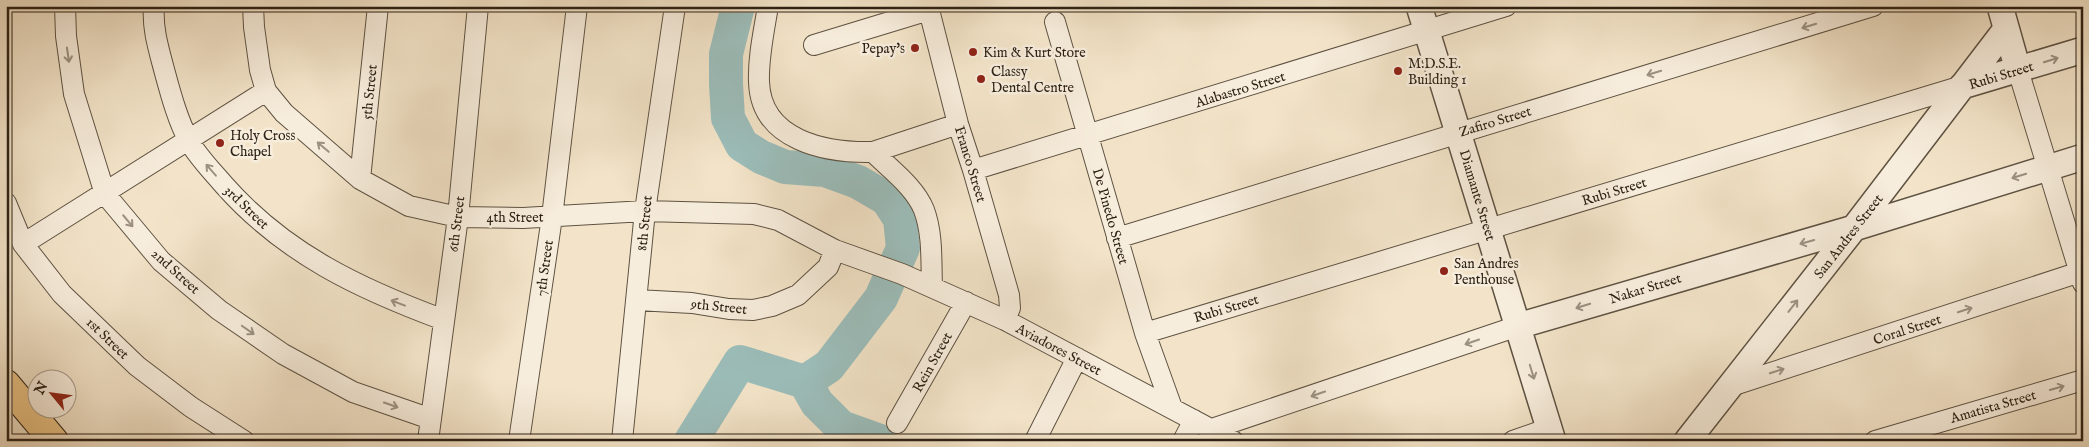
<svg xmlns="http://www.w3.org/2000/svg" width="2089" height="447" font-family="'IM FELL English',serif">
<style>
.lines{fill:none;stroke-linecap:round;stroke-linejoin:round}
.river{stroke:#9cbebb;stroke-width:34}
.minor-casing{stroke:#5e5242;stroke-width:22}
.tertiary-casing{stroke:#5e5242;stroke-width:28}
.motorway-casing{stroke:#2c2115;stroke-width:30}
.minor{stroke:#f7eddc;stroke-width:20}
.tertiary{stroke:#f7eddc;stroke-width:25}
.motorway{stroke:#eac284;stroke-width:28}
.oneway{stroke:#9c9182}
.poi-dot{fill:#8f2418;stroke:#f7eddc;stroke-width:2}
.labels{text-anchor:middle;stroke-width:5;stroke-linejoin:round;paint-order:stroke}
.poi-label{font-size:14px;fill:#2c2115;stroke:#f7eddc;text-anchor:start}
.street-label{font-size:14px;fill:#2c2115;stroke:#f7eddc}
</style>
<rect width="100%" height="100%" fill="#f3e4c9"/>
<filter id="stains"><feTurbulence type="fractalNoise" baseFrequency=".004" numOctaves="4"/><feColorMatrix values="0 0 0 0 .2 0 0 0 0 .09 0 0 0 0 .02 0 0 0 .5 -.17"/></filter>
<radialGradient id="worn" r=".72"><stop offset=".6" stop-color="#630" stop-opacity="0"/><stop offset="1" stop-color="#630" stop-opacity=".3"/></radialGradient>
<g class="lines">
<path class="river" d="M738,6L726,54V84L728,118L742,145L761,157L785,167L825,170L858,182L887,199L900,219L903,248L881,298L829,366L805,382
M805,382L817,403L841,427L880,441
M691,441L740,362L805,382"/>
<defs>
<path id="minor" d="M65,6L66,36L74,94L105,194L161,261L219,310L283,354L353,392L431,419
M154,6C152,29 159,50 165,73C171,95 178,121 189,141C198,157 212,171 224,185C285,254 360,289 444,320
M253,6L254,27L260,70L266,91L284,113L360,179L409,206L458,217L523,218L645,211L754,214L778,220L835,250L902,274L1005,320L1233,441
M768,6C764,31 758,57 759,82C761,141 826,153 873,152C890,169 915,187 924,210C933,234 931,262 932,287
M928,6L958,124L973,170L1009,295L1010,308L1005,320
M1055,22L1145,333L1172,408
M814,45L929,10
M2018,70L2083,283
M873,152L958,124
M973,170L1506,6
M360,179L378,6
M6,203L23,244L62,294L137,366L191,407L244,441
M1117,238L1873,6
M23,244L266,91
M637,300L692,303L729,309L753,310L772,306L798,295L828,267L835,250
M1145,333L1962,86
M1731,386L2083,271
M897,423L966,302
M1212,429L1518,326
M428,441L458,217L478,6
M519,441L552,217L577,6
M622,441L645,211L675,6
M1035,441L1077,358
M1183,441L1194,420
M1513,441L1550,428
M1875,441L2083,380"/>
<path id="tertiary" d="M1419,6L1553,441
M2000,6L2018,70
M1962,86L2083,50
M1518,326L1854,228L2083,157
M1687,441L1854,228L2006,29"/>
<path id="motorway" d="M6,384L54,441"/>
</defs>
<use href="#minor" class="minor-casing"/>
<use href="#tertiary" class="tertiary-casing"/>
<use href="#motorway" class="motorway-casing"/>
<use href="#minor" class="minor"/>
<use href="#tertiary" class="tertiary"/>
<use href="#motorway" class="motorway"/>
</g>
<defs><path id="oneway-shaft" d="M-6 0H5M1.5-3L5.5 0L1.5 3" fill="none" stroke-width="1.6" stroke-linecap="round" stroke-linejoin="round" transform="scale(1.25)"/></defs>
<g class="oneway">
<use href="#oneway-shaft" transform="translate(1809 26) rotate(163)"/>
<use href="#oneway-shaft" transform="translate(68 55) rotate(82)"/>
<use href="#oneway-shaft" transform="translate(2051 60) rotate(-17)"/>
<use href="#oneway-shaft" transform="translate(1654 73) rotate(163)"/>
<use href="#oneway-shaft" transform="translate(323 147) rotate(-140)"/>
<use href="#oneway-shaft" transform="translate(211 170) rotate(-131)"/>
<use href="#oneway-shaft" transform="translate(2019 176) rotate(163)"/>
<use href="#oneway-shaft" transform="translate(128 221) rotate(50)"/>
<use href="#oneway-shaft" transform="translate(1807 242) rotate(164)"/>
<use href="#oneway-shaft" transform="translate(398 303) rotate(-159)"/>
<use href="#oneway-shaft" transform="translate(1583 306) rotate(163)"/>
<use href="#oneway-shaft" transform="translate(1793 306) rotate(-52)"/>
<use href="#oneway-shaft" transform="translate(1965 310) rotate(-18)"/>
<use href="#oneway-shaft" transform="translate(248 330) rotate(35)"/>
<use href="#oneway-shaft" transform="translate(1472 342) rotate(161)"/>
<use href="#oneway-shaft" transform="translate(1777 371) rotate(-18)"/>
<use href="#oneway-shaft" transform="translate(1532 372) rotate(73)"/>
<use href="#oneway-shaft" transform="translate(2057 388) rotate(-16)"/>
<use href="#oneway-shaft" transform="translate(1318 394) rotate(161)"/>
<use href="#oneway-shaft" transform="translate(391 405) rotate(19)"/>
</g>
<g class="poi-dot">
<circle cx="915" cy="48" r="5"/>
<circle cx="973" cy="52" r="5"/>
<circle cx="1398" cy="71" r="5"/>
<circle cx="981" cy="79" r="5"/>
<circle cx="220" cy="143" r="5"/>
<circle cx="1444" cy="271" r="5"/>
</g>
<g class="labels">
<g class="poi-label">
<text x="905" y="53" text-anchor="end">Pepay's</text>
<text x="983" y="57">Kim &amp; Kurt Store</text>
<text x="1408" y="68">M.D.S.E.<tspan x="1408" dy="16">Building 1</tspan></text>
<text x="991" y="76">Classy<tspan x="991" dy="16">Dental Centre</tspan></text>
<text x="230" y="140">Holy Cross<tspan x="230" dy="16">Chapel</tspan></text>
<text x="1454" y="268">San Andres<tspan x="1454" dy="16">Penthouse</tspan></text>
</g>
<g class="street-label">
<text transform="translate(2001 75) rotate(-17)" y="5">Rubi Street</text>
<text transform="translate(1240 89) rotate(-17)" y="5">Alabastro Street</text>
<text transform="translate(369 92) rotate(-84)" y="5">5th Street</text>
<text transform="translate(1495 121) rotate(-17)" y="5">Zafiro Street</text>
<text transform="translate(971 164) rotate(73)" y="5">Franco Street</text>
<text transform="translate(1614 191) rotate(-17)" y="5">Rubi Street</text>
<text transform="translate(1478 195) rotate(73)" y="5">Diamante Street</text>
<text transform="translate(247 207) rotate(44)" y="5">3rd Street</text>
<text transform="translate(1111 216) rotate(74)" y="5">De Pinedo Street</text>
<text x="515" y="222">4th Street</text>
<text transform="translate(644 223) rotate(-84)" y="5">8th Street</text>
<text transform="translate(456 224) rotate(-83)" y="5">6th Street</text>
<text transform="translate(1848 236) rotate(-52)" y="5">San Andres Street</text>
<text transform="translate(544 268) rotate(-82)" y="5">7th Street</text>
<text transform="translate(176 271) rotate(42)" y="5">2nd Street</text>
<text transform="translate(1645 288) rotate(-17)" y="5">Nakar Street</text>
<text transform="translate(719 306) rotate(6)" y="5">9th Street</text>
<text transform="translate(1226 308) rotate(-17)" y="5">Rubi Street</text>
<text transform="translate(1907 329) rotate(-18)" y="5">Coral Street</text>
<text transform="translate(108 338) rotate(44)" y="5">1st Street</text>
<text transform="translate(1059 349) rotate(28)" y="5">Aviadores Street</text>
<text transform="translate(932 362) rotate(-61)" y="5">Rein Street</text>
<text transform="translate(1993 406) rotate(-16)" y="5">Amatista Street</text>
</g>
</g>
<rect width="2089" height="447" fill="none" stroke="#f3e4c9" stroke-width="25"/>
<rect x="8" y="8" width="2074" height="432" fill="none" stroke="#2c2115" stroke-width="2.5"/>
<rect x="12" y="12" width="2064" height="422" fill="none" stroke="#2c2115"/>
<g transform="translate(52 394) rotate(299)"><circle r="24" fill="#f7eddc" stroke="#a69b8c"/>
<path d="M0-4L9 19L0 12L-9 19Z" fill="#8f2418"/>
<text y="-8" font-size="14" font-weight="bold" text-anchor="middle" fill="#2c2115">N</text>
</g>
<rect width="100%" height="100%" filter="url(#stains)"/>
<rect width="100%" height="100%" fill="url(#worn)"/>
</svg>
